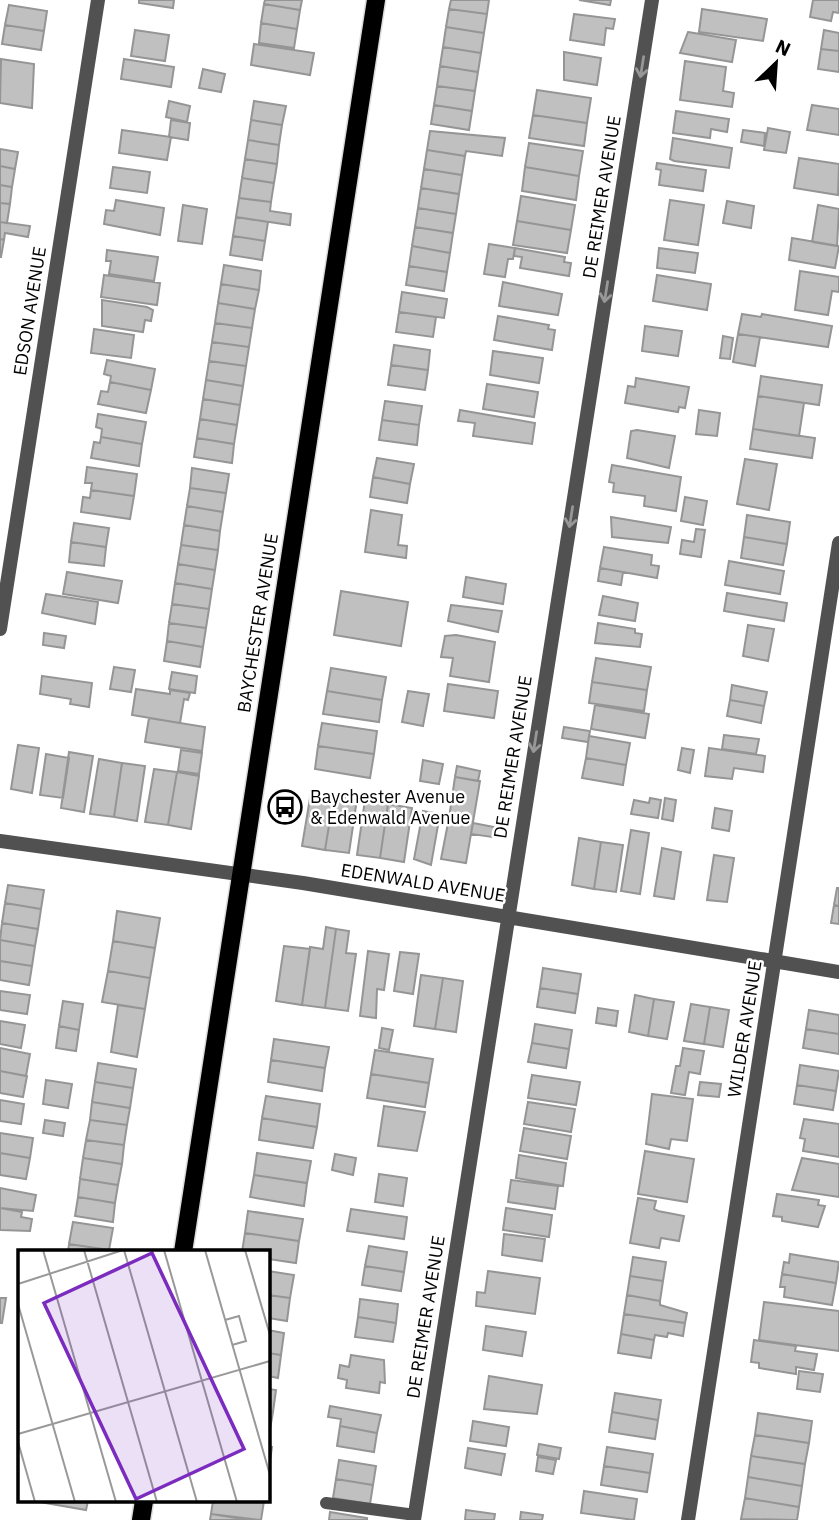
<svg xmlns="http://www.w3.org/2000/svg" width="839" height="1520" font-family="'IBM Plex Sans',sans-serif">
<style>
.building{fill:#c0c0c0;stroke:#959595;stroke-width:2}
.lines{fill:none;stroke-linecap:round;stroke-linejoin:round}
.primary-casing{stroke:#dbdbdb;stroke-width:21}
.service{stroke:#515151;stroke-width:12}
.minor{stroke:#515151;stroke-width:14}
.primary{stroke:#000;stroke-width:18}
.oneway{stroke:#979797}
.labels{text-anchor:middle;stroke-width:5;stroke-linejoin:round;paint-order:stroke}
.street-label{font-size:18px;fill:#000;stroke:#fff}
.poi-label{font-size:18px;fill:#000;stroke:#fff;text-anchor:start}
.inset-road{fill:none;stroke:#999;stroke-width:2}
.view{fill:#7b2cbf;fill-opacity:0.15;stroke:#7b2cbf;stroke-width:3.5}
.inset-edge{fill:none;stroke:#000;stroke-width:3.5}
</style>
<rect width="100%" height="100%" fill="#fff"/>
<path class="building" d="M139,0H174L173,8L139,3Z
M265,0H302L300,10L264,4Z
M451,0H489L487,14L449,9Z
M579,0H611L610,5Z
M813,0H839V13L833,12L831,21L810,17Z
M264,4L300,10L297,29L261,23Z
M9,5L47,11L44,31L5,25Z
M449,9L487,14L484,33L446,27Z
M702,9L767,19L763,41L699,32Z
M574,14L615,19L613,29L606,28L604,45L570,40Z
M261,23L297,29L294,48L259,43Z
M5,25L44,31L41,50L2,44Z
M446,27L484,33L481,53L443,47Z
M135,30L169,35L165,61L131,56Z
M824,30L839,33V51L821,49Z
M688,32L736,40L732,62L680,53Z
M254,44L314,53L310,75L251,65Z
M443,47L481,53L478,72L440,66Z
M821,49L839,51V72L818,69Z
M564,52L601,58L597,85L564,80Z
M1,59L34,64L32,108L0,103Z
M124,59L174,67L171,87L121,79Z
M685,61L726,67L723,91L734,93L732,107L680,100Z
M440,66L478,72L475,91L437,86Z
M203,69L225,74L221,92L199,88Z
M437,86L475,91L472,111L434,105Z
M537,90L591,98L587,123L533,115Z
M169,101L190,106L187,122L166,117Z
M254,101L286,106L282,125L251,120Z
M434,105L472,111L469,130L431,124Z
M812,105L839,109V135L807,130Z
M676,111L729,119L727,132L711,129L710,138L673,133Z
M533,115L587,123L584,146L529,138Z
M171,120L190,123L188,140L169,137Z
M251,120L282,125L279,145L248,140Z
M768,128L790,132L786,153L764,150Z
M122,130L171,137L167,160L119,153Z
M743,130L765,133L764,146L741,142Z
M430,131L505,138L502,156L466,151L465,156L427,150Z
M673,138L732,148L729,168L674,161L670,159Z
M248,140L279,145L277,164L245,159Z
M529,143L583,151L579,176L525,167Z
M0,149L18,152L15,169L0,166Z
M427,150L465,156L462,175L424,169Z
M799,158L839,164L838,195L794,188Z
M245,159L277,164L274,183L242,178Z
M657,163L706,170L703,191L659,185L661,170L656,169Z
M0,166L15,169L12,187L0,185Z
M113,167L150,172L147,193L110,188Z
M525,167L579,176L576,200L522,191Z
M424,169L462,175L459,194L421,188Z
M242,178L274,183L271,202L239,198Z
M0,185L12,187L10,204L0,203Z
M421,188L459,194L456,214L418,208Z
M521,196L575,205L571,230L517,221Z
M239,198L271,202L270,211L291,214L290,225L236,217Z
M116,200L164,208L160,235L104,224L106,210L114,211Z
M670,200L704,205L698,245L664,240Z
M727,201L754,206L751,228L723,223Z
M0,203L10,204L7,223L0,222Z
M183,205L207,209L202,244L178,241Z
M818,205L839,209L837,246L812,242Z
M418,208L456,214L453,233L415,227Z
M236,217L268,222L265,241L233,236Z
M517,221L571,230L567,253L513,245Z
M0,222L30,226L28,237L5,233L4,240L0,239Z
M415,227L453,233L450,253L412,246Z
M233,236L265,241L262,260L230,255Z
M792,238L839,246L835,268L789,260Z
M0,239L4,240L1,257H0Z
M489,244L515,248L513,259H508L505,277L484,274Z
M412,246L450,253L447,272L409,266Z
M515,248L565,257L564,262L571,263L569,276L520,268L522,257L514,256Z
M659,248L698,253L695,273L657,268Z
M107,250L158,257L154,281L109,274L111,261H106Z
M224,265L261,271L259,290L221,284Z
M409,266L447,272L444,291L406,285Z
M800,271L839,277V292L832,291L828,315L795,310Z
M104,275L160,283L157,305L101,297Z
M657,275L711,284L707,310L653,301Z
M503,282L562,294L558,315L499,306Z
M221,284L259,290L255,309L218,303Z
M402,292L447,299L444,318L399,312Z
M102,300L147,307L153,310L151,321L145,320L143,332L102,326Z
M218,303L255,309L252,328L215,323Z
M399,312L436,317L433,337L396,332Z
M742,314L761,317L762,314L832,326L828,347L738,334Z
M498,316L549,325L548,329L555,330L552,350L494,340Z
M215,323L252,328L249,347L212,342Z
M645,326L682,331L678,356L642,351Z
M94,329L134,335L131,358L91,353Z
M738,334L760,337L755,366L733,362Z
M723,336L733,338L730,359L720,358Z
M212,342L249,347L246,366L209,361Z
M394,345L430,350L428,370L391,365Z
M493,351L543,358L539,383L490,375Z
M107,360L155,369L151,390L110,382L111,376L104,374Z
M209,361L246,366L243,386L206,380Z
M391,365L428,370L425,390L388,385Z
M761,376L822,385L819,405L758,396Z
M636,378L689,387L685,408L679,407L678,412L625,403L628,386L635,387Z
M206,380L243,386L240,405L203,399Z
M110,382L151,390L146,413L98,404L101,391L108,392Z
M487,384L538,392L534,417L483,409Z
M758,396L804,403L799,436L753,429Z
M203,399L240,405L237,425L200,419Z
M385,401L422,406L419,425L382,420Z
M460,410L535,423L532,444L473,436L475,423L458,421Z
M699,410L720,413L717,436L696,434Z
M98,414L146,422L142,444L101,437L102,429L96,427Z
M200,419L237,425L234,444L197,438Z
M382,420L419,425L417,445L379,440Z
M753,429L815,438L812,458L750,449Z
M637,430L675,436L669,468L627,458L631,431Z
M101,437L142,444L139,466L91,458L94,442L100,443Z
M197,438L234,444L232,463L194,457Z
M377,458L414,464L410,484L373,477Z
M745,459L777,464L769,510L737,504Z
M612,465L681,477L676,511L644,506L645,496L613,492L614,483L609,482Z
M87,467L137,474L134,496L91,490L92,483H85Z
M192,468L229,474L226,493L190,488Z
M373,477L410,484L407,503L370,497Z
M190,488L226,493L223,512L187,506Z
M91,490L134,496L130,519L81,512L83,497L90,498Z
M685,497L707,501L703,525L681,521Z
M187,506L223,512L220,531L184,525Z
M371,510L402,515L398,545L407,546L406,558L365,552Z
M747,515L790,522L787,544L744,537Z
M611,517L671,527L668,543L612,537Z
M74,523L109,528L106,547L71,542Z
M184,525L220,531L218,550L181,545Z
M696,529L705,530L701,557L680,554L682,540L694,542Z
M744,537L787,544L783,565L741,558Z
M71,542L106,547L104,566L69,562Z
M181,545L218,550L215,570L178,564Z
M604,547L652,555L651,565L659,566L657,578L600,568Z
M729,561L784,571L780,594L725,585Z
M178,564L215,570L212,589L175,583Z
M600,568L623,572L621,585L598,581Z
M67,572L122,581L118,603L63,594Z
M466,577L506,584L503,604L463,597Z
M175,583L212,589L209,609L172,604Z
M341,591L408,602L401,646L334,635Z
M727,593L787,603L784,621L724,611Z
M46,594L98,602L95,624L42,613Z
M603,596L638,603L635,621L599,615Z
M172,604L209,609L206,628L169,623Z
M451,605L502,611L498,632L448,621Z
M169,623L206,628L203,647L167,641Z
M598,623L635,629V633L642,634L640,647L595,643Z
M748,625L774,629L768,661L743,656Z
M44,633L66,636L64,648L43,645Z
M456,635L495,642L489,682L450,676L453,658L441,657L445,636Z
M167,641L203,647L200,667L164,661Z
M596,658L651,667L647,690L592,682Z
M114,667L135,670L131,692L110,689Z
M331,668L386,677L382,700L327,691Z
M172,672L197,676L195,693L169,689Z
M42,676L92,683L89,707L70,704L71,699L40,694Z
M592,682L647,690L644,711L589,703Z
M448,684L498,691L494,718L444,711Z
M732,685L767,692L764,706L730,700Z
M136,689L170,694V690L190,693L188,700L184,699L180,723L132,715Z
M327,691L382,700L379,722L323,714Z
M408,691L429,694L423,726L402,722Z
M730,700L764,706L761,723L727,716Z
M595,705L649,714L645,738L591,729Z
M149,718L205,727L202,751L145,742Z
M322,723L377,731L374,754L318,746Z
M564,727L590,731L588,742L562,738Z
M724,735L759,739L756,754L722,749Z
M589,736L630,743L626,765L586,758Z
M18,745L39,748L32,793L11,789Z
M318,746L374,754L370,778L315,769Z
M682,748L694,750L690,773L678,770Z
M709,748L765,756L763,772L734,768L732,779L705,776Z
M181,750L202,753L199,774L178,771Z
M69,752L93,756L84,812L61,808Z
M46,754L69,758L63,798L40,795Z
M586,758L626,765L623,785L582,778Z
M99,759L122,763L114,817L90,814Z
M423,760L443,764L439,784L420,781Z
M122,763L145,766L137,821L114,817Z
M457,766L480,771L478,781L455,777Z
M154,769L177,772L168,825L145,822Z
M177,772L199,776L191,829L168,825Z
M455,777L480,781L473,822L449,818Z
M311,792L334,795L325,850L302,846Z
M334,795L357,799L349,853L325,850Z
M650,798L661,800L658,818L631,814L634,800L649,803Z
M665,798L676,800L673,821L662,819Z
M365,800L388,804L380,858L357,855Z
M388,804L412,808L404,862L380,858Z
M715,808L732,811L729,831L712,828Z
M423,811L440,814L431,865L414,859Z
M449,818L473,822L466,863L441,859Z
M473,823L494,827L492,837L471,834Z
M631,830L649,833L640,894L621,891Z
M579,838L601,842L594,889L572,885Z
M601,842L623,845L616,892L594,889Z
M662,848L681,852L674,899L654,896Z
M714,855L734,858L727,902L707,900Z
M8,885L44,890L41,909L5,903Z
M837,888H839V906L834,905Z
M5,903L41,909L38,929L2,923Z
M834,905L839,906V924L831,923Z
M117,911L160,918L155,948L113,941Z
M2,923L38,929L35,946L0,940Z
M326,927L336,929L325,1008L302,1005L310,947L323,949Z
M336,929L349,931L346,953L356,954L348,1011L325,1008Z
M0,940L35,946L32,966L0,961Z
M113,941L155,948L150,978L108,971Z
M284,946L310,949L302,1005L276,1001Z
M368,951L389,954L384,990L377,989L376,1018L360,1016Z
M400,952L419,954L413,994L394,991Z
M0,961L32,966L29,985L0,980Z
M543,968L581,974L578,994L540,988Z
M108,971L150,978L145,1009L102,1002Z
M421,975L443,978L435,1029L414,1026Z
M443,978L463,981L456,1032L435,1029Z
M540,988L578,994L575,1013L537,1007Z
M0,991L30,995L27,1014L0,1010Z
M635,995L654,999L648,1036L629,1032Z
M654,999L674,1002L667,1039L648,1036Z
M63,1001L83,1004L79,1030L59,1026Z
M691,1004L710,1007L704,1044L684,1041Z
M118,1005L145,1009L137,1057L111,1052Z
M710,1007L729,1010L723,1047L704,1044Z
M598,1008L618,1011L616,1026L596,1023Z
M809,1010L839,1015V1034L806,1029Z
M0,1021L25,1025L21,1048L0,1044Z
M535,1024L572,1030L569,1049L532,1043Z
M59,1026L79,1030L76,1051L56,1048Z
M382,1028L393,1030L389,1050L379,1048Z
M806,1029L839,1034V1054L803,1048Z
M274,1039L329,1047L325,1068L271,1060Z
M532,1043L569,1049L566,1068L528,1062Z
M0,1048L30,1054L26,1076L0,1071Z
M683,1048L704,1051L700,1074L689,1072L685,1095L671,1093L676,1066H680Z
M375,1050L433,1059L429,1083L371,1074Z
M271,1060L325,1068L322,1091L268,1082Z
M98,1063L136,1069L133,1088L95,1082Z
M800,1065L839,1071L836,1091L797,1085Z
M0,1071L27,1076L23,1097L0,1093Z
M371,1074L429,1083L425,1107L367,1098Z
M532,1075L580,1082L576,1105L528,1098Z
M46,1080L72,1084L68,1108L43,1104Z
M95,1082L133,1088L130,1108L92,1102Z
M700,1082L721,1084L719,1097L698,1095Z
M797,1085L836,1091L833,1110L794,1104Z
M652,1094L693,1099L687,1141L671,1139L669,1149L646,1144Z
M266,1096L320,1104L317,1127L262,1118Z
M0,1100L24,1104L21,1124L0,1121Z
M92,1102L130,1108L127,1125L90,1120Z
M528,1102L575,1109L571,1132L524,1124Z
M384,1106L425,1112L417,1151L378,1146Z
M262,1118L317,1127L313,1148L259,1140Z
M804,1119L839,1124V1157L803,1151L805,1139L800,1138Z
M45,1120L65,1123L63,1136L43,1133Z
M90,1120L127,1125L124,1145L86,1140Z
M524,1128L571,1136L567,1159L520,1151Z
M0,1133L33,1138L30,1158L0,1153Z
M86,1140L124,1145L122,1164L83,1158Z
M645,1151L694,1159L687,1202L638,1194Z
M0,1153L30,1158L26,1179L0,1175Z
M257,1153L311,1161L307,1183L254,1175Z
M335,1154L356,1158L353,1175L332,1170Z
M519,1155L566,1163L563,1186L516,1178Z
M83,1158L122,1164L118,1185L80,1179Z
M802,1158L839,1164V1197L792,1190Z
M379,1174L407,1178L403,1206L375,1202Z
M254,1175L307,1183L304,1206L250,1197Z
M80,1179L118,1185L115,1203L78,1197Z
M511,1180L558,1186L555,1209L508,1202Z
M0,1188L36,1195L33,1211L0,1208Z
M777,1194L819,1200L818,1205L825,1206L818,1227L782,1221V1217L773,1216Z
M78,1197L115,1203L113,1222L75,1216Z
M638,1198L656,1201L654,1209L658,1211L684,1216L679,1241L661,1238L659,1248L630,1243Z
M0,1208L22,1212L21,1217L32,1219L30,1231L0,1230Z
M506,1208L552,1215L549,1237L503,1230Z
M351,1209L407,1217L404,1239L347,1231Z
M248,1211L303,1219L299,1241L245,1233Z
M73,1222L113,1228L109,1250L69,1244Z
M245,1233L299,1241L296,1263L268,1259V1252H242Z
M504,1234L545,1239L542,1261L502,1255Z
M69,1244L109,1250V1252H68Z
M369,1246L407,1252L404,1272L365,1266Z
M790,1254L839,1262L836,1283L782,1274L784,1262L789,1263Z
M633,1257L666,1262L663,1281L630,1276Z
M365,1266L404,1272L401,1291L362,1285Z
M268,1271L294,1275L290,1298L268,1295Z
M488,1271L540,1278L535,1314L476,1306L477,1292L485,1293Z
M782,1274L836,1283L832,1305L784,1297L785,1287H780Z
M630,1276L663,1281L660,1301L627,1295Z
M268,1295L290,1298L287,1321L268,1318Z
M627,1295L660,1301V1305L687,1313L685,1323L624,1314Z
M0,1298H6L2,1323H0Z
M360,1299L398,1304L396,1323L358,1317Z
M764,1302L839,1311V1351L759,1340Z
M624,1314L685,1323L683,1336L668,1333L667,1337L655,1335L654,1340L621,1334Z
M358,1317L396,1323L393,1342L355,1337Z
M486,1326L526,1332L522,1356L483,1350Z
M268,1330L284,1333L281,1355L268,1353Z
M621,1334L654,1340L651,1358L618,1353Z
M754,1340L796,1346L795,1351L817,1354L814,1370L796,1367V1374L759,1368V1363L751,1362Z
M268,1353L281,1355L278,1378L268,1376Z
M351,1355L384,1360L385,1383L380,1382L379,1393L346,1388L347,1380L338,1378L340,1365L349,1367Z
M799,1371L823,1374L820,1392L797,1389Z
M489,1376L542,1385L537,1414L484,1409Z
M268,1389L276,1390L273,1412L268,1411Z
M615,1393L661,1400L658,1420L612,1412Z
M330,1406L381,1415L377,1433L340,1426L341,1419L328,1417Z
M268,1411L273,1412L269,1435H268Z
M612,1412L658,1420L655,1439L609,1432Z
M758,1413L812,1421L809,1443L755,1435Z
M473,1421L509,1427L506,1446L470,1441Z
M340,1426L377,1433L374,1452L337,1446Z
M755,1435L809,1443L805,1464L751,1456Z
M539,1444L561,1448L559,1459L537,1455Z
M268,1446L272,1447L269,1468H268Z
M607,1447L653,1454L650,1473L604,1466Z
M468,1448L505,1454L501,1475L465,1468Z
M751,1456L805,1464L802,1486L748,1477Z
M538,1457L556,1460L553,1474L536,1471Z
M339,1460L376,1466L373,1485L336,1479Z
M604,1466L650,1473L647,1492L601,1485Z
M748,1477L802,1486L799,1507L745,1498Z
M336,1479L373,1485L370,1504L333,1498Z
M584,1491L637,1499L634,1520L581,1513Z
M745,1498L799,1507L797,1520L741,1519Z
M34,1501H88L86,1510Z
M213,1501H264L261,1520L211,1514Z
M466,1510L495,1514L494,1520H465Z
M330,1512L367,1518V1520H329Z
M521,1512L543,1515L542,1520H520Z
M211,1514L249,1520H210Z"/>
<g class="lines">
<defs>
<path id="primary" d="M183,1252L376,0
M141,1520L144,1501"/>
</defs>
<use href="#primary" class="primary-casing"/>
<path class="service" d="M326,1503L415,1515"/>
<path class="minor" d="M0,629L98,0
M0,841L303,883L839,972
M414,1520L652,0
M688,1520L839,543"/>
<use href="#primary" class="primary"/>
</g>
<defs><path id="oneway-shaft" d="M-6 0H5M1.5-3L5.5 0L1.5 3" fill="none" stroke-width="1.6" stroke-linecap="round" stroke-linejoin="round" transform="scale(1.75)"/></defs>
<g class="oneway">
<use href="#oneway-shaft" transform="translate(642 67) rotate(99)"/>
<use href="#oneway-shaft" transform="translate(606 292) rotate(99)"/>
<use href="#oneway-shaft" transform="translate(571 517) rotate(99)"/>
<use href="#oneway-shaft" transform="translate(535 742) rotate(99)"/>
</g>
<defs>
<symbol id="bus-ring" viewBox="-11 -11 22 22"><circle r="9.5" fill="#fff" stroke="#000" stroke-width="1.5"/><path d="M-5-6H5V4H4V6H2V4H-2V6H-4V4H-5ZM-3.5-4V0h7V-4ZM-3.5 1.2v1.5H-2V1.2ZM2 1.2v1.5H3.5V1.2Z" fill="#000"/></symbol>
</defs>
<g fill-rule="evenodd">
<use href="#bus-ring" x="266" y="788" width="38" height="38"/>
</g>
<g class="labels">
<g class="street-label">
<text transform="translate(602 197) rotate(-81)" y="6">DE REIMER AVENUE</text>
<text transform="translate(30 311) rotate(-81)" y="6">EDSON AVENUE</text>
<text transform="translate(258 623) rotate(-81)" y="6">BAYCHESTER AVENUE</text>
<text transform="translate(513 757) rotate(-81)" y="6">DE REIMER AVENUE</text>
<text transform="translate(423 883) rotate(9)" y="6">EDENWALD AVENUE</text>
<text transform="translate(745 1029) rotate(-81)" y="6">WILDER AVENUE</text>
<text transform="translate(426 1317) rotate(-81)" y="6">DE REIMER AVENUE</text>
</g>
<g class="poi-label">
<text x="310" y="803">Baychester Avenue<tspan x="310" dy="21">&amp; Edenwald Avenue</tspan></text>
</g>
</g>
<g transform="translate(18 1250)">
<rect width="252" height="252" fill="#fff"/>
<path class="inset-road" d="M25,0L98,252M66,0L139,252M106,0L179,252M146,0L219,252M187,0L252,225M227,0L252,85M0,34L105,0M0,54L57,252M207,70L221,66L228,91L214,95M0,184L252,111M0,192L17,252"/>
<path class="view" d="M134,3L226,199L118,249L26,53Z"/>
<rect width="252" height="252" class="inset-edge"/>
</g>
<g transform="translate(776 63) rotate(25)" stroke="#ffffff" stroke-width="5" paint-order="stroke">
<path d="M0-5L12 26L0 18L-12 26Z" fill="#000000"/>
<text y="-10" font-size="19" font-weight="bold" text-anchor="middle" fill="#000000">N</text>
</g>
</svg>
